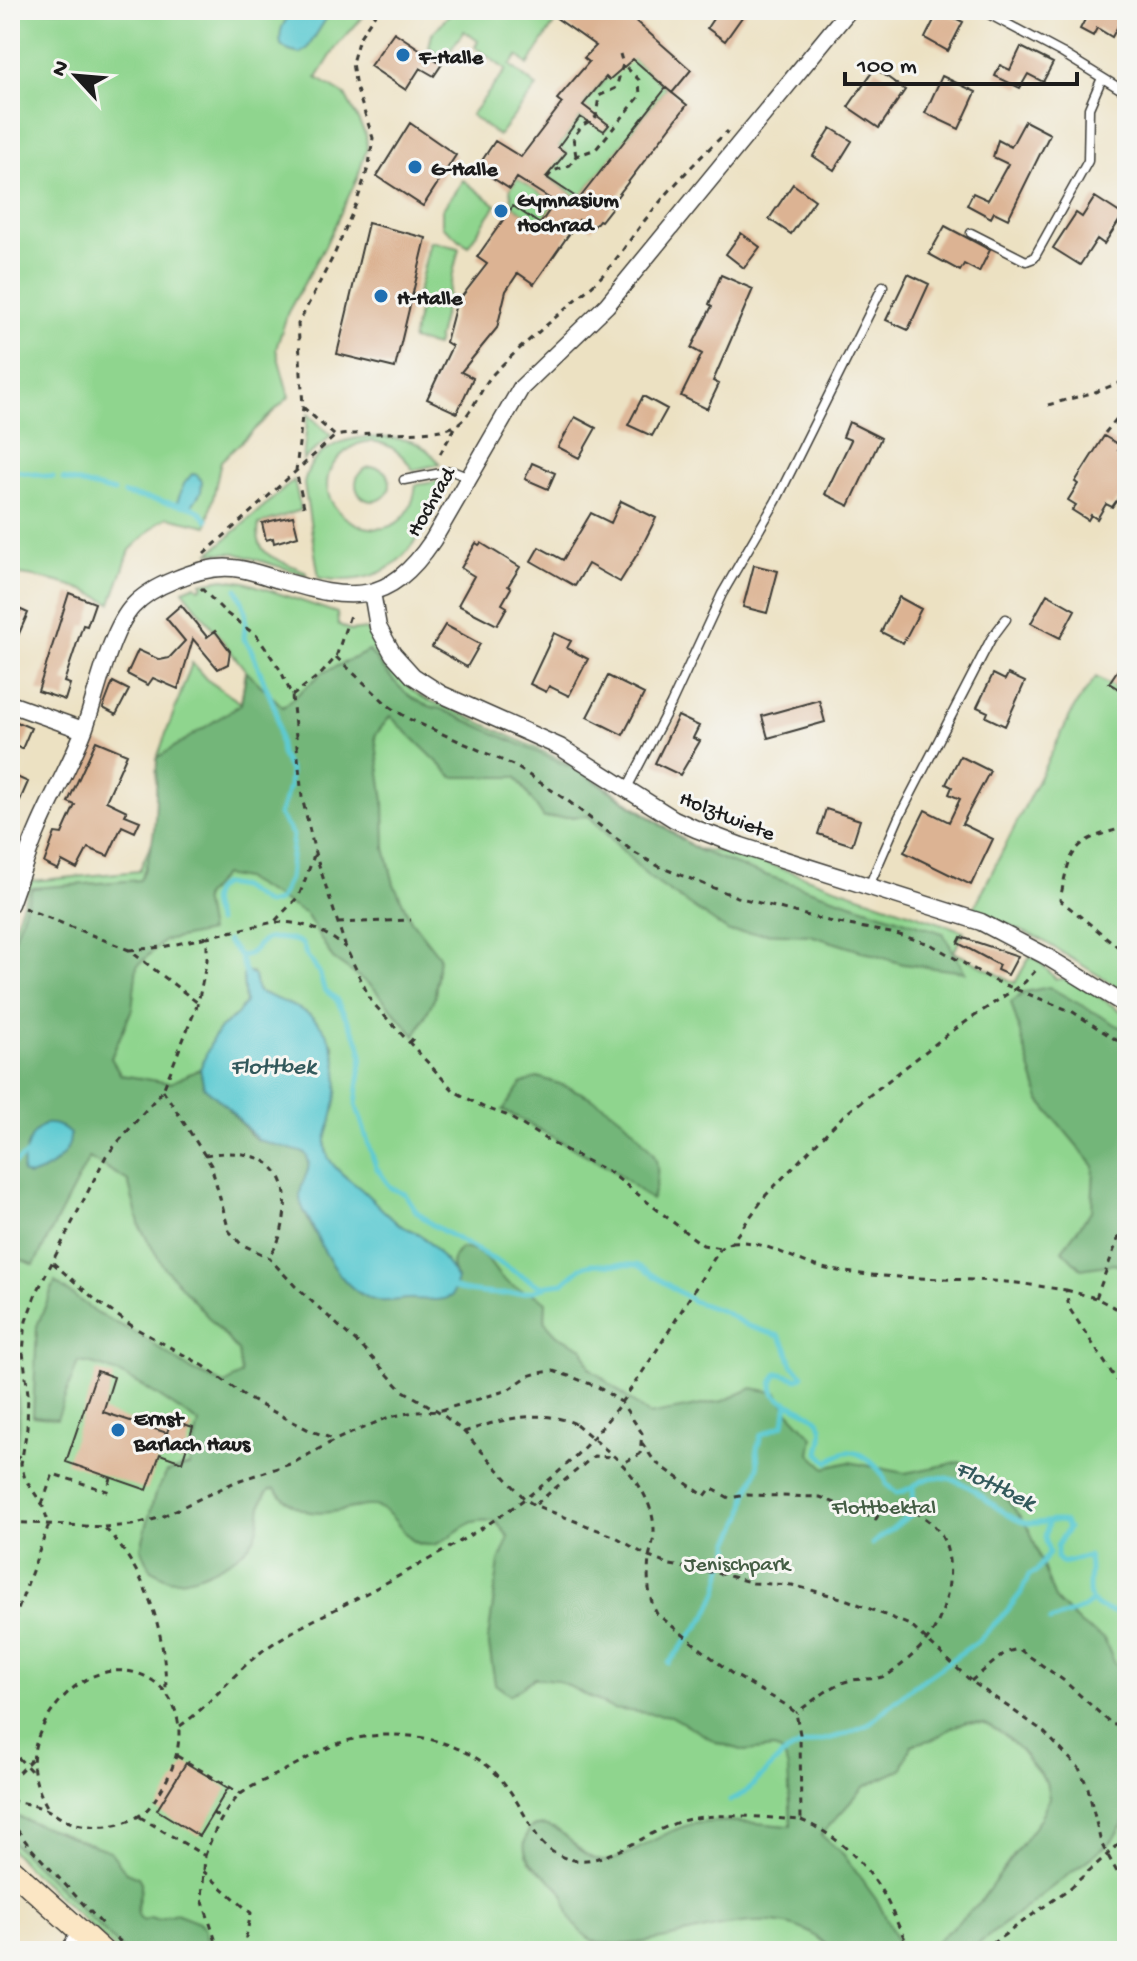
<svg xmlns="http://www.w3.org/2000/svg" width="1137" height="1961" font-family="'Gochi Hand',sans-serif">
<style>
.green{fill:#8fd58e;stroke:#567855;stroke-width:2;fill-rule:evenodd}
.forest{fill:#73b679;stroke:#48694a;stroke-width:2}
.water{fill:#5dcad2;stroke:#3c7377;stroke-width:2}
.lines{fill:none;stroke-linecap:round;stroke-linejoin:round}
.stream{stroke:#5dcad2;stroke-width:5}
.building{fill:#dcb393}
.lane-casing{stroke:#3b3a35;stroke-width:11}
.street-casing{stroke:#3b3a35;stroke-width:19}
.secondary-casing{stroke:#3b3a35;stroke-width:25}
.path{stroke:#3b3a35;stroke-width:3;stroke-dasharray:6 6;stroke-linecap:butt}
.lane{stroke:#fff;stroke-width:8}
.street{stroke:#fff;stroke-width:16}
.secondary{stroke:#fbe6c4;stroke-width:22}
.path-bridge{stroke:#3b3a35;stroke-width:3;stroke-dasharray:6 6;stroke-linecap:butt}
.poi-dot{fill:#1f6fb2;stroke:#f6f6f2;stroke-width:3}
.labels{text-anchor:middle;stroke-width:6;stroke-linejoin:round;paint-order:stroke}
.poi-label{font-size:22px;font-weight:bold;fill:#1c1c1c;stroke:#f6f6f2;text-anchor:start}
.street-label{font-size:22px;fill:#1c1c1c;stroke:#f6f6f2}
.park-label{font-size:22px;fill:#445d44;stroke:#f6f6f2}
.water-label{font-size:24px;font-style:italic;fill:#33595c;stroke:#f6f6f2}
</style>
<rect width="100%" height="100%" fill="#f6f6f2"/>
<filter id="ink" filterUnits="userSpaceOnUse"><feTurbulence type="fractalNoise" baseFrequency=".0125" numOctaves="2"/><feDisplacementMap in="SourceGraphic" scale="16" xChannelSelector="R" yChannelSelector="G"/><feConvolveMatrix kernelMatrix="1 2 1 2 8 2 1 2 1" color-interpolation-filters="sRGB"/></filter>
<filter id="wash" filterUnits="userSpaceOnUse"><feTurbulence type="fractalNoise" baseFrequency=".006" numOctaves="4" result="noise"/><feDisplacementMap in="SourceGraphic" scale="32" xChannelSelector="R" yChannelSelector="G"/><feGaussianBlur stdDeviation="1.8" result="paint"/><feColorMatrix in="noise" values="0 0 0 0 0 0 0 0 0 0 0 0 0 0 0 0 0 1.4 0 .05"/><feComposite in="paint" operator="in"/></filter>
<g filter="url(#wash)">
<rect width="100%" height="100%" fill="#ece1c2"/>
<path class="green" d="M10,10H369L337,46L317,78L345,95L366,135L367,148L357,179L324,248L288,312L276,349L289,397L221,461L207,526L168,517L159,522L130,550L111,603C81,586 44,577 10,574Z
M453,10H544L557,19L528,65L518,56L510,65L537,87L498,136L471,115L506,70L475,47L478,41L464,31L445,58L429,47L432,34Z
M623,50L666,88L579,199L546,175L555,159L559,161L566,153L558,147L580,117L584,119L591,112L583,105L607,77Z
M517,178L555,202L540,224L513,206L510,189Z
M463,180L496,205L468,246L442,226V210Z
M430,241L459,248L436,346L412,340L420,306L415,305Z
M308,414L331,436L303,460Z
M367,437C401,439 418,435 440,464L413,470C398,446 371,430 345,452C282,504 405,576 416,485L441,481L450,482C417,541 399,591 319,578L304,484C309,453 338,439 367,437Z
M356 484a17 17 0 1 1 34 0a17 17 0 1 1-34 0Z
M294,480L301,510L259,524C253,558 279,559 305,571L307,575L235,553H210Z
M223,579L245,582L337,613L338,624L351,631L366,629C386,658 405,698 443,705L581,769L697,849L739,854L964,931L954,952L1015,983L1030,956L1036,958L1056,979H1072L1127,1015V1951H117L26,1866L10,1848V938L31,881L139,871L153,840L169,764L157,758L192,663L206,679L241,703L246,671L183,590L196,585L199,588L203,586L201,583ZM252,973L257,991L304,1011L313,1018L334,1046L335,1108L325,1137L327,1157L336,1169L384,1213L409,1232L423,1237L439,1257L446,1261L304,1180L200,1069L220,1028L236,1016L245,1003L243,976Z
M1096,677L1127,695V993L1040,939L973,910L1075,706Z"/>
<path class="forest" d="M369,651C390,676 407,704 441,709L581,772L698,850L750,870L943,933L965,972L903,964L810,935L729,932L648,877L589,816L544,818L516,777H453L390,716L375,736L384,801L385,848L394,884L411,920L439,956L435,997L415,1036L373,987L333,959L306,914L244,879L223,875L203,898L209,932L164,941L137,966L132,1009L111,1058L121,1075L170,1083L200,1069L204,1087L225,1105L251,1135L258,1140L305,1152C316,1170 299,1185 302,1204C302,1211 319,1240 323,1248C361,1318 394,1305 457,1279C450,1265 450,1260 461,1248C497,1254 487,1271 511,1285C523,1292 535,1292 546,1302L545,1322L557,1335L583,1348L590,1368L649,1415L723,1401L752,1388L778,1393L787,1410L813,1437L810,1454L825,1468L849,1462L905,1473L960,1462L999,1488L1030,1531L1055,1599L1081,1625L1104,1639L1114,1662L1127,1674V1817L1112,1841L969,1951H926L980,1902L1040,1819L1049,1798L1046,1782L1021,1751L1006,1736L985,1724L967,1722L953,1727L934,1739L911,1745L902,1769L864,1787L821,1835L843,1854L878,1902L902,1951H832C773,1881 659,1961 593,1941C587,1937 578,1930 574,1924C565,1912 570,1896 553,1882C533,1865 515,1856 530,1828C563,1814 573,1858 603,1861C622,1863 667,1828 693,1824C725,1818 759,1824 791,1826L788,1769L784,1754L774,1748L745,1751L718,1743L671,1716L613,1709L557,1680L535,1678L510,1695L495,1684L488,1639L499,1562L509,1537L496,1522C491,1521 483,1520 478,1521C460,1523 447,1545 429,1545C403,1546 399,1514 377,1507C369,1504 361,1507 353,1508C318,1516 300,1517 275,1489L269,1490C256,1503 263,1521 255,1537C244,1557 197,1581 174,1580C167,1580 158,1573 151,1570L141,1548L154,1497L167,1472L189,1466L199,1423C163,1400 122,1366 78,1362L57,1419L33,1416L37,1326L55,1282L98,1314L138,1334L193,1371L225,1384L241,1374L238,1351L163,1266L140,1227L128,1181L89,1158L34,1265L10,1255V951L32,888L140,880C159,842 155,799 157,758L241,704L246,671L283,707L322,673Z
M1049,987L1127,1031V1269L1114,1264L1081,1269L1062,1250L1092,1210L1094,1166L1040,1101L1011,1002L1025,992Z
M538,1077C579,1089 617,1106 644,1142C647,1146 653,1152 655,1157C660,1169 656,1189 651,1200L612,1169L503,1110L521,1084Z
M10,1328L16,1333C15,1344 14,1355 15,1366C16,1398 27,1432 10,1462Z
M10,1814L110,1851L126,1872L138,1877L141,1882C143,1895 130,1911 143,1920L150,1917L156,1919L176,1913L199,1922L204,1928L210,1951H124L10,1840Z"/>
<path class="water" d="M295,10L331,11L307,49L300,54L289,51L281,45C278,30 284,20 295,10Z
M192,474L197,475L202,481L201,492L191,507L176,505L184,484Z
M246,971L254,976L257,991C273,998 292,1004 307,1013C341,1036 342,1083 332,1119C328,1133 321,1146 330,1160C337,1172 350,1180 361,1189C373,1200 384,1212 397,1223C405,1229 417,1231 423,1237C433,1246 451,1268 457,1279L452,1296C438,1303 425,1299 410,1299C398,1299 385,1304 373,1300C343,1290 324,1253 312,1226C309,1217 300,1208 300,1198C299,1179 316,1170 305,1153L258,1140L225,1105L204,1087L200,1069L212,1040L220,1028L236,1016L245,1003L243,976Z
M45,1124C56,1123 62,1127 70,1134C72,1155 47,1172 28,1176L22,1173C23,1154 28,1134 45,1124Z"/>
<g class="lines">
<path class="stream" d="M10,470L53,477
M63,479L114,492
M124,494L191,507L199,511L207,520
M217,922C211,907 206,893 223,884L240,887L266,904L278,901L289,879L293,835L279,815L289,787L290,771L281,754L276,711L250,647L244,639L246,612L237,589
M227,941L240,956C264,954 250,934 285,939C293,940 297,940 303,945L306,955L319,972L324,989L336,999L359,1042L362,1055L356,1104L376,1167L391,1188L405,1194L416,1211L431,1224L540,1286L563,1283L582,1267L591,1264L637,1265L693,1301L724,1312L748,1326L779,1336L787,1348L792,1365L803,1375L798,1379L778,1373C752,1405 818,1404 822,1428C824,1437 820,1445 819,1453L828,1462C834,1459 840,1453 846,1452C862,1449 884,1471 886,1484L897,1493C911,1491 922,1477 936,1477C972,1477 990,1510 1022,1522C1037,1527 1050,1518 1065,1522L1068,1528L1057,1546V1558L1063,1563L1088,1556C1095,1571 1081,1595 1097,1606C1105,1611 1115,1611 1122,1615L1127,1631
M240,957L247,977
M10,1166L29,1153
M451,1287C477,1295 519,1297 544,1288
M872,1544L914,1512L913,1487
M1050,1621L1084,1608L1092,1601
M669,1663L707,1615L718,1591L724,1564L730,1555V1543L743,1516L747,1495L758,1468L757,1449L761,1435L784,1424L787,1402
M730,1801L746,1792L782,1756L800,1746L843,1735L867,1725L911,1688L978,1641L1007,1611L1021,1593L1029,1575L1037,1571L1049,1553L1045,1537L1048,1523"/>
</g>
<g id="blocks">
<path class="building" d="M545,10H623L691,70L672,93L633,59L609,80L606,77L583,105L609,125L604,131L580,117L558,147L566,153L546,177L579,199L666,88L687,105L610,206L612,207L601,221L599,220L592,229L579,220L534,284L518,273L506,291L497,328L461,372L473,378L457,413L427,399L452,346L446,342L456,304L487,264L477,257L513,206L540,224L555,202L517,178L510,189L477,168L495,141L521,157L562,103L557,99L589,62L584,58L596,46Z
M719,10H747L725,41L707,28Z
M939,10L963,22L948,51L925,38Z
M1090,10H1114L1124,15L1112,37L1097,28L1093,36L1080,29Z
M394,32L442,64L434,76L420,68L406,90L370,66Z
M1021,47L1053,63L1043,82L1028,74L1020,88L995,76L1000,65L1010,70Z
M875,68L905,90L879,128L848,107Z
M942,76L976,92L959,129L925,113Z
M1025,121L1050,134L1008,219L994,212L991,218L967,205L973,193L988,200L1008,164L993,157L998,140L1011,147Z
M410,123L456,155L423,206L377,176Z
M831,128L852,141L834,170L813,156Z
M793,184L815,200L791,234L769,219Z
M1095,197L1123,215L1104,244L1097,239L1080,265L1053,248L1076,213L1082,217Z
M368,223L426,238L395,368L337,354Z
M945,226L990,250L979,272L964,264L960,271L929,254Z
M741,233L760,247L744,268L726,254Z
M908,274L929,284L908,330L886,320Z
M721,275L753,289L713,381L719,384L707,409L681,396L702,354L691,348L712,306L709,304Z
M643,396L667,409L652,436L628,425Z
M575,417L596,428L579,458L558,447Z
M849,422L881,438L849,506L825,494L851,440L843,437Z
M1104,436L1121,446L1118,450L1127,456V506L1117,500L1112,507L1106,504L1097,519L1091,515L1088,520L1072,510L1076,505L1068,500L1078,484L1075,482Z
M532,463L555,473L548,489L525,479Z
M621,501L656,518L641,548L620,582L588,564L575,586L531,561L539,547L563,560L591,513L611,523Z
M293,516L298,536L274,543L273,538L266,540L262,523Z
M476,543L479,545L481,543L520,567L508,586L511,588L502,604L507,607L497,625L458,605L474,576L461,568Z
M754,565L778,571L767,613L743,607Z
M69,593L95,603L87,626L83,625L64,682L70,684L65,700L38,691Z
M1047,594L1075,610L1060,638L1031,623Z
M899,597L921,609L903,643L881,632Z
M10,605L28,613L10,654Z
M181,605L207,637L215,631L230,651L228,664L218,669L193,639L178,689L153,678L148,685L127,674L138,650L160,660L169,658L185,641L166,618Z
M445,625L480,644L467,667L432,647Z
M554,633L571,641L567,648L588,659L569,696L549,686L546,692L530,684Z
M1127,656V694L1109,683Z
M993,674L1005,680L1008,674L1025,682L1005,726L986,717L988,712L977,707Z
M608,676L644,694L623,735L587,717Z
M113,682L129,690L116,715L103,708Z
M819,700L825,722L768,738L762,716Z
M678,716L699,726L693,738L700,741L680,775L655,763Z
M10,719L31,728L22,749L10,744Z
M96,741L127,754L106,801L127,811L125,815L140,821L135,832L122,826L108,856L88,848L77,869L62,861L58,870L44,863L55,833L62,834L75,805L68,802Z
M960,756L990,771L962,824L993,839L971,885L904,852L925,810L949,822L960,799L949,794L952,787L946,784Z
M10,774L28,782L10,823Z
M826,809L860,820L852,845L818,834Z
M961,937L1018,956L1008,975L997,970L999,965L958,943Z
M97,1371L114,1377L103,1412L167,1433L171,1420L193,1427L182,1462L160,1454L147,1490L66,1462Z
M186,1763L228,1788L199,1836L157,1810Z"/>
</g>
</g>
<g filter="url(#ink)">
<use href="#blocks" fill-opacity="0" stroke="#3b3a35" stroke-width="2"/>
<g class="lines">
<defs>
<path id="lane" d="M981,10L1062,53L1127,93
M971,233L1026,261L1034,258L1088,161L1089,108L1102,78
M404,480L452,471L467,477
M627,788L671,704L722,594L776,501L883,286
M869,886L899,817L991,639L1006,619"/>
<path id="street" d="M372,592L378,627L393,654L413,676L441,694L560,747L674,819L696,829L741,846L981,922L1044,955L1127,1006
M10,704L83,730
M10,904C19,879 27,854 38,829C52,796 71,764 84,730C96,697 110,630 133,606C144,594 159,586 174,580C193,572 212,566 233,568C249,569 264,576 280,580C350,601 388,607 433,540L521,388L607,305L849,10
M69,1951L80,1933"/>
<path id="secondary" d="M10,1868L102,1951"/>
</defs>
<use href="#lane" class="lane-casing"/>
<use href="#street" class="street-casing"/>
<use href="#secondary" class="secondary-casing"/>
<path class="path" d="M576,156L573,137L583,125L596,117L599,96L616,88L623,64L620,54
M547,178L553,171L570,165L576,156L596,149L640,96L639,80L623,64
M1048,405L1095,392L1127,380
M303,407L335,436C363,430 438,437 456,425C474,414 480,387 495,372C529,338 566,310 600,278C617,260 630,239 645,220C670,189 698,158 728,131
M1105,433L1127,406
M440,454L456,426
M304,507L296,471L303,407L298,324L334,255L356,204L369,165L373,138L356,87L352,63L359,38L378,10
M204,554L335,436
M201,588L226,613L257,636L281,671L292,696L302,797L315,853L346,948L371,1001L454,1091L483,1107L506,1115L552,1143L611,1173L688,1234L703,1245L721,1248
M336,657L389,706L409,719L515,766L568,801L635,853L660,867L737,897L828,921L896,934L930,944L993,980L1073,1012L1127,1047
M292,696L322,673L336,657L350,615
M1127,827C1073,841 1071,845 1060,900L1127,954
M24,908L129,950L198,1003
M276,922C304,922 324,930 346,948
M338,923L411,920
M129,950L163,947L207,937
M409,1043L415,1036
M163,1090L211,1165L229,1231L241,1244L268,1257L295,1286L364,1349L402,1390L438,1411L464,1432L524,1498L534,1505L616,1537L649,1557L670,1565L722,1574L753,1583L792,1585L845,1599L910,1625L971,1681L1043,1731L1079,1768L1088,1788L1101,1843L1127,1890
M205,1155C248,1148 290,1158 285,1210C283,1228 280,1243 269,1256
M732,1242C767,1239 797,1264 832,1270C885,1279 939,1278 992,1281C1017,1282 1042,1287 1066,1290L1069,1308L1127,1396
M53,1263L98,1302L135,1328L204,1366L249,1399L309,1430L333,1439
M1066,1290L1096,1298L1127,1314
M1096,1298L1127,1215
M464,1432C499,1420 540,1408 576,1424
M642,1443L655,1462L705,1496L711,1488L729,1498L747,1495L820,1497L876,1519L883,1506C892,1508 904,1508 913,1512C962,1530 954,1594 934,1630C925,1645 909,1659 895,1670C876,1684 868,1676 848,1681C833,1684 809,1704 796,1713
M10,1470L21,1454
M42,1504L53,1474L107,1491L111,1478
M536,1504L594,1456L614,1457
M10,1522L104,1527C147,1572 166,1632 166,1693
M104,1527L132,1525L159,1518L237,1481L293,1463L335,1440L389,1417L414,1412L438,1411L469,1402L508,1390L528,1376L538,1373L553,1371L569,1376L598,1387L621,1402L642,1433L640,1454L621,1464
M10,1632L49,1524L42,1504L25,1479L21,1464L27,1428L28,1394L23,1352L26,1321L35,1296L106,1156L163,1090L198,1003L207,960V937L274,922L299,896L315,853
M971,1681L1006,1652L1019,1649L1063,1680L1113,1725L1127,1724
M180,1726C214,1703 236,1668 271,1645C299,1626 331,1612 361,1596C435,1557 531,1506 587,1444C640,1386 678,1313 721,1248L732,1242L766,1195L843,1116L948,1034L1025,982L1037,969
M10,1749L33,1773
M177,1756L241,1794
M10,1781L33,1758
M10,1800C22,1803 34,1805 45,1809C53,1812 59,1818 67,1821C92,1831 134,1828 151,1805C235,1693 109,1616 47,1719C27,1752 30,1778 49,1810
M213,1813L222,1820
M140,1817L205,1856L202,1899L219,1951
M10,1820L29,1846L102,1924
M801,1820C837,1835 864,1861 884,1895C894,1913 900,1933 912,1951
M205,1856C212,1835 225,1807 242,1793C254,1784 271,1778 285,1770C303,1761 321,1750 340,1743C386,1727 446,1735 485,1764C511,1783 524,1818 542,1843C588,1890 642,1828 690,1819C726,1812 765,1818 801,1820L800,1734L796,1713L786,1705L731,1673L657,1614C648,1598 647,1578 649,1558C650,1550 654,1542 654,1533C655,1502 632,1471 609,1452
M203,1871L251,1913L243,1951
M116,1938L132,1951
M1127,1940V1949
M982,1951L1070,1888L1127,1837"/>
<use href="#lane" class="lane"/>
<use href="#street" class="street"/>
<use href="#secondary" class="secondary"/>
<path class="path-bridge" d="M576,1424L609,1452"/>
</g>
</g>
<g class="poi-dot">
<circle cx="403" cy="55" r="8"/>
<circle cx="415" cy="167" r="8"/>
<circle cx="501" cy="211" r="8"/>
<circle cx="381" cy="296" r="8"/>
<circle cx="118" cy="1430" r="8"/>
</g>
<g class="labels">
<g class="poi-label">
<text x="419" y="63">F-Halle</text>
<text x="431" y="175">G-Halle</text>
<text x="517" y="206">Gymnasium<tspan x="517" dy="25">Hochrad</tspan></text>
<text x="397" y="304">H-Halle</text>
<text x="134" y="1425">Ernst<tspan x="134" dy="25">Barlach Haus</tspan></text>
</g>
<g class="street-label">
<text transform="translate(429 501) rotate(-60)" y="8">Hochrad</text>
<text transform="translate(728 814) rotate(22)" y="8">Holztwiete</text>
</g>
<g class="park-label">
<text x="884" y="1513">Flottbektal</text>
<text x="737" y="1570">Jenischpark</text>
</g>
<g class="water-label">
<text x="273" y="1073">Flottbek</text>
<text transform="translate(996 1484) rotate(26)" y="8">Flottbek</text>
</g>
</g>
<rect width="1137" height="1961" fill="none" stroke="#f6f6f2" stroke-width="40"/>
<g transform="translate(76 76) rotate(296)" stroke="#f6f6f2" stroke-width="6" paint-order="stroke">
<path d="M0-6L14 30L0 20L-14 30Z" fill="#1c1c1c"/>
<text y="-12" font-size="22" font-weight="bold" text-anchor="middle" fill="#1c1c1c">N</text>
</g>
<path d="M845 72v12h232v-12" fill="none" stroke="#1c1c1c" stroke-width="4"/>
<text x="857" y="72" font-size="24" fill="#1c1c1c" stroke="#f6f6f2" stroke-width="6" paint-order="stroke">100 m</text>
</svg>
